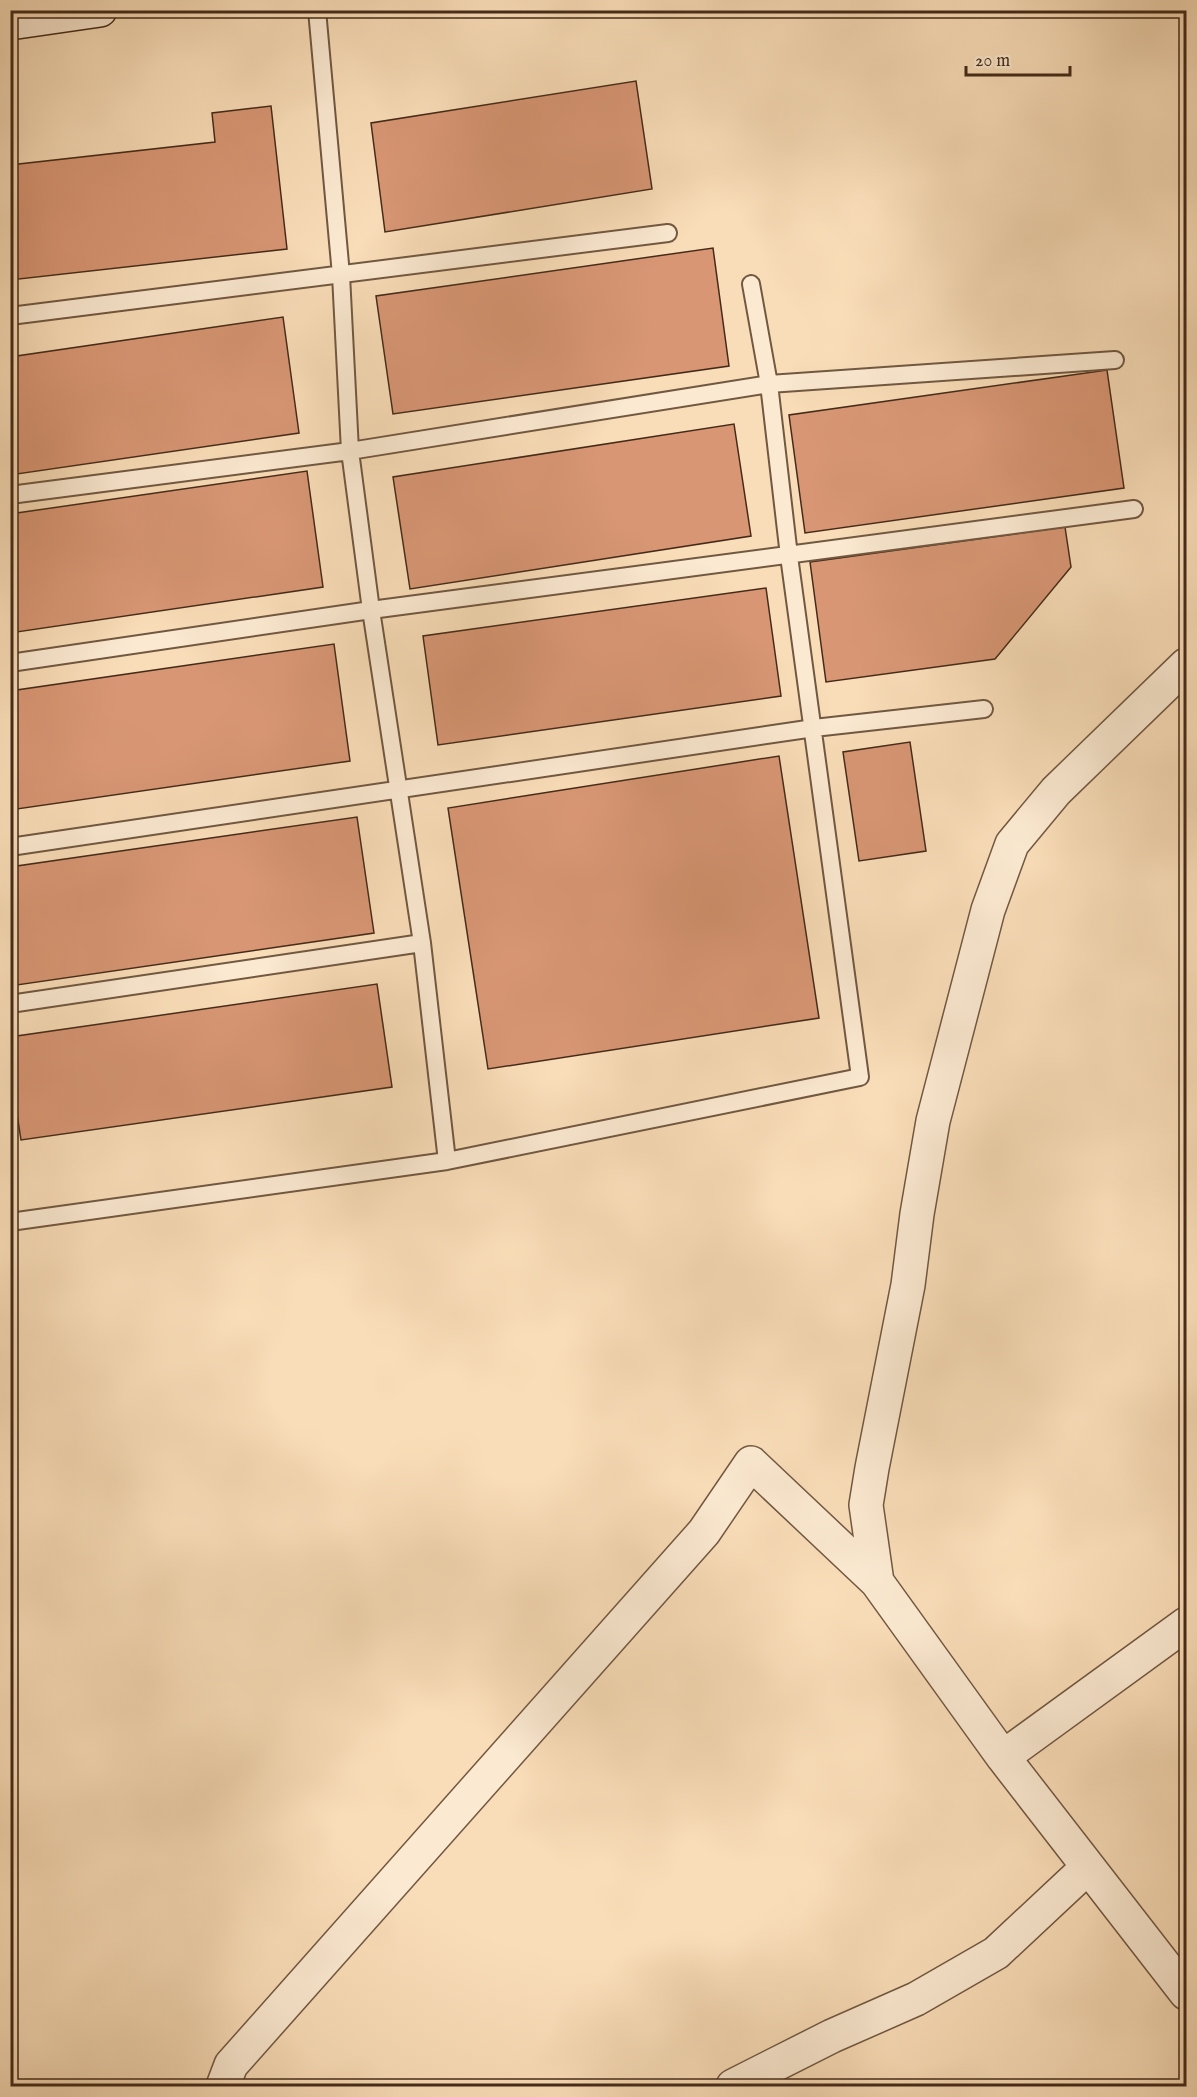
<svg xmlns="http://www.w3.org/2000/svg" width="1197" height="2097" font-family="'IM FELL English',serif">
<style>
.building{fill:#d89674;stroke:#442b19;stroke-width:1.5}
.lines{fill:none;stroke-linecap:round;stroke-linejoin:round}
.service-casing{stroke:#715841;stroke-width:20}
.minor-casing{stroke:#715841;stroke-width:36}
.secondary-casing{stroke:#442b19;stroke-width:36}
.service{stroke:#fbe9d1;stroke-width:16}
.minor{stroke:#fbe9d1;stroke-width:33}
.secondary{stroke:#fbe9d1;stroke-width:33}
</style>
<rect width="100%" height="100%" fill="#f9ddb8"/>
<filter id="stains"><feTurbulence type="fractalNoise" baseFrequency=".00333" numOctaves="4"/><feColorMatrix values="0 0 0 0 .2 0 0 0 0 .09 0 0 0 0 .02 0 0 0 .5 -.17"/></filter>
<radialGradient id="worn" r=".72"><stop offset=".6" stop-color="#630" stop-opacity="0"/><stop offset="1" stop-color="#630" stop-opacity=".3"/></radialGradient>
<path class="building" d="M636,81L652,189L385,232L371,123Z
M271,106L287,249L10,280V165L215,142L212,113Z
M713,248L729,366L393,414L376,296Z
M283,317L299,433L10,475V357Z
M1107,370L1124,488L805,533L789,415Z
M734,424L751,536L410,589L393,477Z
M307,471L323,587L10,633V514Z
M1065,527L1071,567L995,659L826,682L810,562Z
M766,588L781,696L438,745L423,636Z
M334,644L350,761L10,810V691Z
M910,742L926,851L859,861L843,752Z
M779,756L819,1018L488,1069L448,808Z
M357,817L374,933L10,986V867Z
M377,984L392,1087L21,1140L10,1068V1037Z"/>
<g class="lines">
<defs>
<path id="service" d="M317,10L341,275L350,451L371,610L422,943L447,1161
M10,316L668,233
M10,495L350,451L769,384L1115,360
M10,663L371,610L1134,509
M10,847L814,728L984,709
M10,1004L422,943
M10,1222L447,1161L860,1077L789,556L769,384L751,284"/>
<path id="minor" d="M877,1582L866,1505L872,1468L908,1285L917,1214L933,1121L988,910L1012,844L1056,791L1186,665
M1003,1757L1186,1624
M223,2086L231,2065L704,1532L751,1463L877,1582L1003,1757L1186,1993
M733,2086L832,2036L916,1999L996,1953L1088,1867"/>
<path id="secondary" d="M10,23L100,10"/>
</defs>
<use href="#service" class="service-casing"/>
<use href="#minor" class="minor-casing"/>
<use href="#secondary" class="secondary-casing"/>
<use href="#service" class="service"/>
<use href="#minor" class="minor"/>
<use href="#secondary" class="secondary"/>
</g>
<rect width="1197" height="2097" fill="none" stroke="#f9ddb8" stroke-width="36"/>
<rect x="12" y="12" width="1173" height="2073" fill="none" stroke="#442b19" stroke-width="3"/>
<rect x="18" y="18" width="1161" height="2061" fill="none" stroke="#442b19" stroke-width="1.5"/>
<path d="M966 66v9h104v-9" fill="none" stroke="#442b19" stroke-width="3"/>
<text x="975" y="66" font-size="18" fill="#442b19" stroke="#fbe9d1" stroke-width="4.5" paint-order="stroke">20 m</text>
<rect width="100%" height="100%" filter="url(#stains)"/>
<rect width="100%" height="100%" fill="url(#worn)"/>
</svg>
